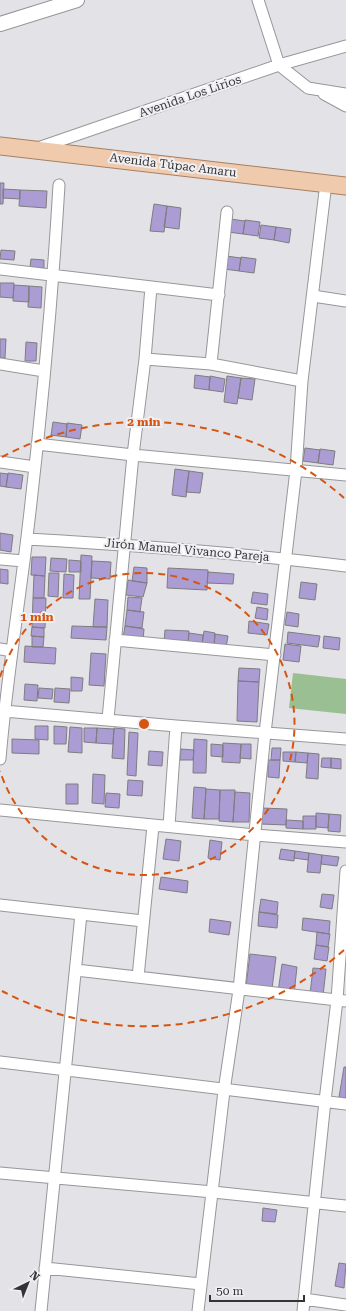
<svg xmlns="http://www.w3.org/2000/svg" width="346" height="1311" font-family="'Roboto Serif',serif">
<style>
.green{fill:#9abf93}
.building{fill:#ab9cd4;stroke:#7e7d80}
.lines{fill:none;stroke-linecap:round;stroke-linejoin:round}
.minor-casing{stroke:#97979a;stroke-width:13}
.tertiary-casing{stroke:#97979a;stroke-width:16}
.primary-casing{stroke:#a87f60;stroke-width:19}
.minor{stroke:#fff;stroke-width:11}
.tertiary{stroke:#fff;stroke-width:14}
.primary{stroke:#f0caad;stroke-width:17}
.ring{fill:none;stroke:#d65510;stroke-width:2;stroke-dasharray:7 5}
.labels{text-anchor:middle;stroke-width:4;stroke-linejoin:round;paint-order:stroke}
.street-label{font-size:12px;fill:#343435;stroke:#f0eff3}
.centre{fill:#d65510;stroke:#f0eff3;stroke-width:2}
.ring-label{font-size:12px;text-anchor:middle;font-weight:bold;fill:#d65510;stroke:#f0eff3;stroke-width:4;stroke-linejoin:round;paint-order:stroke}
</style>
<rect width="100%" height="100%" fill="#e3e2e6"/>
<path class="green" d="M293,673L346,679V714L289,708Z"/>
<path class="building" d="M0,183H4L3,204H0Z
M3,189L20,190V199L3,198Z
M20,190L47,191L46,208L19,206Z
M154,204L167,206L164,232L150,231Z
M167,206L181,208L179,229L164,227Z
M230,219L245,221L243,234L228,232Z
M245,220L260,222L258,236L243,234Z
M261,225L276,227L274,240L259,238Z
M276,227L291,229L289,243L274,240Z
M1,250L15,251L14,260L0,259Z
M226,256L241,258L239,271L224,269Z
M241,257L256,259L254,273L239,271Z
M31,259L44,260V268L30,267Z
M0,283H14L13,298L0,297Z
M14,285L29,286V302L13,301Z
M29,286L42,287L41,308L28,307Z
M0,339H6L5,358H0Z
M26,342L37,343L36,361H25Z
M195,375L210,377L209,390L194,388Z
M210,376L225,379L223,392L209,390Z
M227,376L241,378L237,404L224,402Z
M241,378L255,379L252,400L238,398Z
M53,422L67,424L66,437L51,435Z
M67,423L82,425L80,439L66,437Z
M305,448L320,450L318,463L303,461Z
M320,449L335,451L333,465L318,463Z
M175,469L189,471L186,497L172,495Z
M189,471L203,473L200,493L186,492Z
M0,473L8,474L6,487L0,486Z
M8,473L23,475L21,489L6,487Z
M0,533L13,535L11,552L0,550Z
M81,555L92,556L90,599H79Z
M32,557H46L45,576L31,575Z
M51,558L67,559L66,572L50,571Z
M69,560L81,561V572H69Z
M92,561L111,562L110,579L91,578Z
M134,567L147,568V583L132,581Z
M168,568L208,570L207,590L167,588Z
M0,569L8,570V584L0,583Z
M208,572L234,574L233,584L207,583Z
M49,573H59L58,597L48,596Z
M64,574L74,575L73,598H63Z
M34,575L45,576L44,598H33Z
M128,580L147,583L143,597L126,595Z
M301,582L317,584L315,600L299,598Z
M253,592L268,594L267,605L251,603Z
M128,597L142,598L140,612L127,610Z
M33,598H46L45,628L32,627Z
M95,599L108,600L107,627H93Z
M257,607L268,609L267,620L255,618Z
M127,610L144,612L142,628L125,626Z
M287,612L299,614L298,627L285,625Z
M249,621L269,624L267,635L248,633Z
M72,626L107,627L106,640L71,638Z
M125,626L144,629L143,641L123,638Z
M32,627L44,628V637L31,636Z
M165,630L189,631L188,643L164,642Z
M204,631L215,633L214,646L202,645Z
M288,632L320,636L318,647L287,643Z
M189,633L203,635L202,645L188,643Z
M215,634L228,636L226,648L214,646Z
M32,636L44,637L43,647H32Z
M324,636L340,638L339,650L323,648Z
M285,644L301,646L299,662L283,660Z
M25,646L56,648L55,664L24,662Z
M91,653L106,654L104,686L89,685Z
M239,668L260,669L259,682L238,681Z
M71,677L83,678L82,691H71Z
M238,681L259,682L257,722L237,721Z
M25,684L38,685L37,701L24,700Z
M39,688L53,689L52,699L38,698Z
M55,688L70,689L69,703L54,702Z
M35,726H48V740L35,739Z
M54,726L67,727L66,744H54Z
M70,727L82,728V753L68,752Z
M84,728H97L96,743L84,742Z
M97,728L114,729L113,744L96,743Z
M114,728L125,729L124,759L112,758Z
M129,732L138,733L136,776L127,775Z
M12,739L39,740V754L12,753Z
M194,739L207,740L206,773H193Z
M223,743L241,744L240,763L222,762Z
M211,744L223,745V757L211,756Z
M241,744H251V759L240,758Z
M272,748H281L280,760H271Z
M181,749L194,750L193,760H180Z
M149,751L163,752L162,766L148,765Z
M283,752H296L295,762L283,761Z
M296,752L308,753L307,763L295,762Z
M308,753L319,754L318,779L306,778Z
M322,758H331V768L321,767Z
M331,758L341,759V769L331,768Z
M268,760H280L279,778L268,777Z
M93,774L105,775L104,804L92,803Z
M128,780L143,781L142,796L127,795Z
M66,784H78V804H66Z
M194,787L206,788L204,819L192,818Z
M206,789L220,790L219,819H204Z
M220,790H235L233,822L219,821Z
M235,792L250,793L249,822H233Z
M106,793L120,794L119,808L105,807Z
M262,808L287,809L286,825L261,824Z
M316,813L329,814L328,828L316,827Z
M329,814L341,815L340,832L328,831Z
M303,816H316V829H303Z
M286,820L303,821V829L286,828Z
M166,839L181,841L179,861L163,859Z
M210,840L222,842L220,860L208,858Z
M281,849L295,851L294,861L279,859Z
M295,851L309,853L308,860L294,858Z
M309,853L322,855L320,873L307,872Z
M322,855L339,857L337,866L321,864Z
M161,877L188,881L187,893L159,889Z
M322,894L334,895L332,909L320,907Z
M261,899L278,902L277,914L259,912Z
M259,912L278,915L277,928L258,926Z
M303,918L330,921L329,934L302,930Z
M210,919L231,922L229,935L209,932Z
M317,932L330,934L328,947L316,945Z
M316,945L329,947L327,961L314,959Z
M250,954L276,957L272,989L246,986Z
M282,964L297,967L294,994L278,992Z
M313,968L326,969L323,996L310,994Z
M344,1067H346V1098L339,1097Z
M263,1208L277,1210L275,1222L262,1221Z
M339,1263L346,1264L344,1288L335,1286Z"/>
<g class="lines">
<defs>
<path id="minor" d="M258,0L279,65L308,88L346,94
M324,94L346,106
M38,148L279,65L346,46
M0,269L219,295
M313,296L346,301
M145,359L211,364L302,381
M0,364L44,371
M211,364L227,212
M37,444L133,455L346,475
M0,462L35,467
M27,539C133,545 240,553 346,566
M0,559L24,561
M115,640L275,655
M0,649L12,651
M4,711L176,726L346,739
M108,719L133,455L145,359L151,287
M0,759C6,685 18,611 27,537C41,420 52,303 59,185
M0,810L255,835L346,842
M169,826L176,726
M0,905L143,921
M76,970L346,1001
M138,977L153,826
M0,1062L346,1104
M0,1173L213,1192L346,1206
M45,1268L201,1284
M304,1299L346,1305
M41,1311L81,914
M198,1311L224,1091L239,990L265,733L296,470L302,381L326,183
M303,1311L325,1101L337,1000L346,871"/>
<path id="tertiary" d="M0,24L77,0"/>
<path id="primary" d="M0,146L346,186"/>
</defs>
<use href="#minor" class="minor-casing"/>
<use href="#tertiary" class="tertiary-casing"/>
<use href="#primary" class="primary-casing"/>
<use href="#minor" class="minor"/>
<use href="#tertiary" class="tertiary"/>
<use href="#primary" class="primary"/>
</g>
<g class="ring">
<path d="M0 677A151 151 0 1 1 0 771"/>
<path d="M344 950A302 302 0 0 1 2 991M2 457A302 302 0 0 1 344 498"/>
</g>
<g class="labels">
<g class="street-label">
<text transform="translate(190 96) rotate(-19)" y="4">Avenida Los Lirios</text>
<text transform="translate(173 165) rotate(7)" y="4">Avenida Túpac Amaru</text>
<text transform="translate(187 550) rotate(5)" y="4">Jirón Manuel Vivanco Pareja</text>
</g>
</g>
<circle cx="144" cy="724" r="6" class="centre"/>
<g class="ring-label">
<text x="144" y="426">2 min</text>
<text x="37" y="621">1 min</text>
</g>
<g transform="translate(28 1283) rotate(43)" stroke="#f0eff3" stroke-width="3" paint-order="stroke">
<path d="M0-3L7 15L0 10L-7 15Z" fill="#343435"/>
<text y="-6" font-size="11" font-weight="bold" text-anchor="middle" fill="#343435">N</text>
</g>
<path d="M210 1295v6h94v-6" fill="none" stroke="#343435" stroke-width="2"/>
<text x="216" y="1295" font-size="12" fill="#343435" stroke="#f0eff3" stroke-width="3" paint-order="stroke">50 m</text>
</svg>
